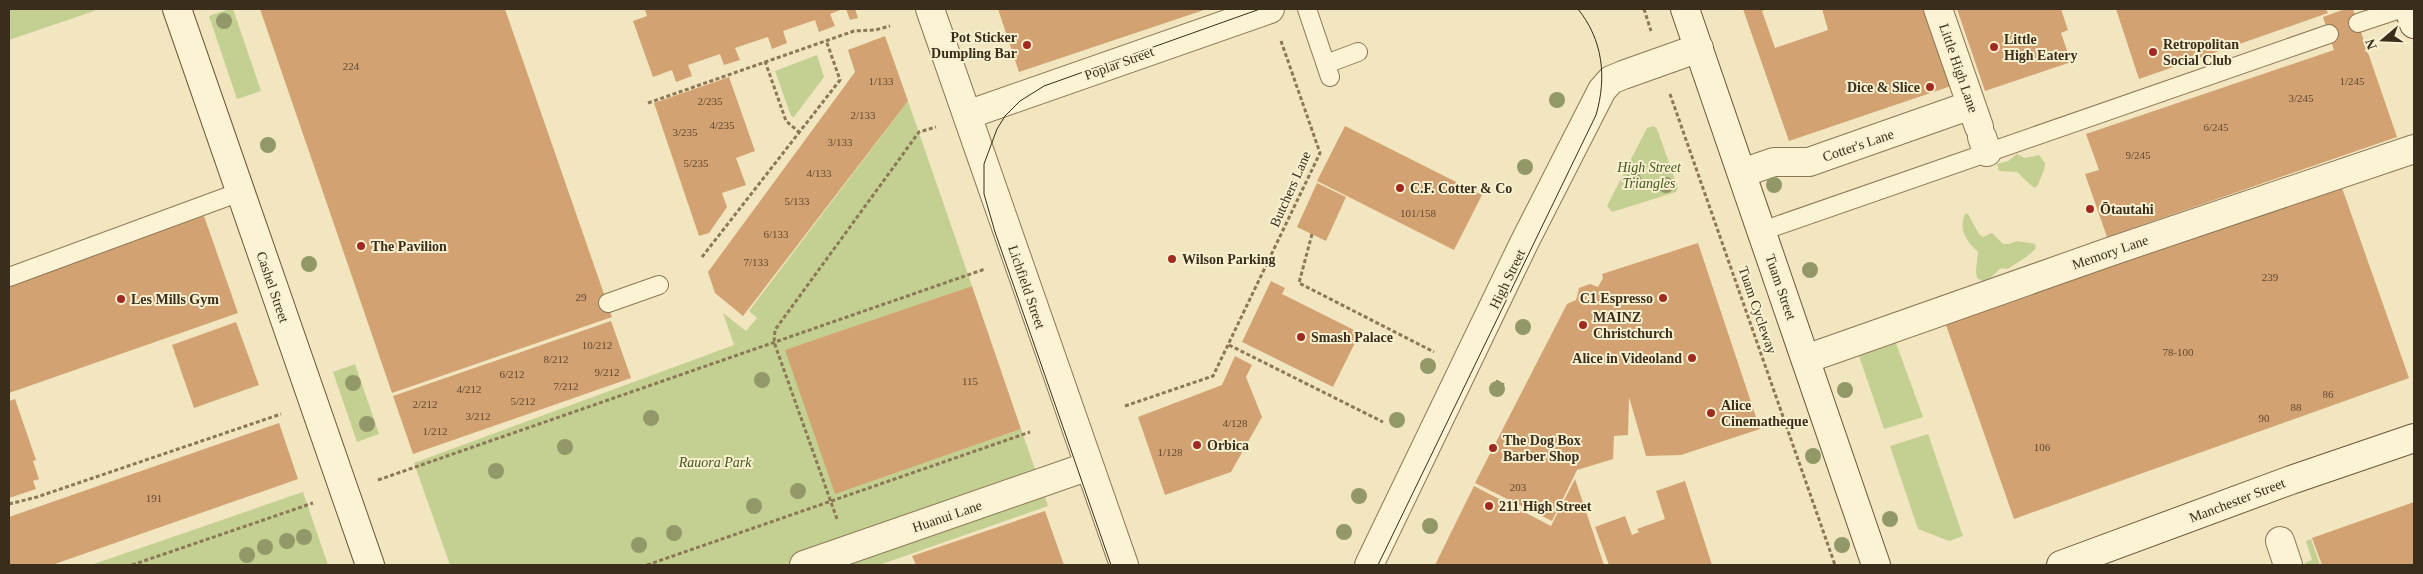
<svg xmlns="http://www.w3.org/2000/svg" width="2423" height="574" font-family="'Times New Roman',serif">
<style>
.green{fill:#c4d092}
.building{fill:#d3a272}
.lines{fill:none;stroke-linecap:round;stroke-linejoin:round}
.lane-casing{stroke:#8c7756;stroke-width:20}
.street-casing{stroke:#8c7756;stroke-width:30}
.secondary-casing{stroke:#6d5739;stroke-width:30}
.path{stroke:#8c7756;stroke-width:3;stroke-dasharray:4 2.5;stroke-linecap:butt}
.lane{stroke:#fbf3d3;stroke-width:18}
.street{stroke:#fbf3d3;stroke-width:28}
.secondary{stroke:#fbf3d3;stroke-width:28}
.tram{stroke:#3a2d1c;stroke-width:1}
.tree{fill:#939868}
.poi-dot{fill:#a02a21;stroke:#f8f0cf;stroke-width:2}
.labels{text-anchor:middle;stroke-width:4;stroke-linejoin:round;paint-order:stroke}
.number-label{font-size:11px;fill:#604a32}
.poi-label{font-size:14px;font-weight:bold;fill:#3a2d1c;stroke:#f8f0cf;text-anchor:start}
.street-label{font-size:14px;fill:#3a2d1c;stroke:#f8f0cf}
.park-label{font-size:14px;font-style:italic;fill:#465820;stroke:#f8f0cf}
</style>
<rect width="100%" height="100%" fill="#f1e6bf"/>
<path class="green" d="M9,9H100L9,40Z
M229,9H233L261,91L237,99L209,16Z
M817,55L824,77L794,117L791,116L775,71Z
M908,101L972,286L786,350L835,493L1021,429L1048,506L879,565H450L414,463L734,345L723,313L746,331L757,318L749,311Z
M1654,126L1657,129L1678,188L1676,192L1612,212L1607,206L1647,128Z
M2017,154L2025,158L2039,155L2045,163C2045,171 2040,178 2038,185L2034,188L2017,172L1999,171L1997,164L2008,161Z
M1965,214H1968L1979,234L1983,237L1992,233L2003,244H2009L2017,241L2035,244L2036,248C2029,257 2017,262 2008,269L2001,268L1990,278L1983,281L1977,278L1976,271L1978,252C1967,242 1958,230 1965,214Z
M1896,343L1923,417L1884,429L1859,356Z
M355,364L379,434L357,442L333,372Z
M1928,434L1963,536L1949,541L1918,529L1890,446Z
M303,492L328,565H91Z
M2311,539L2320,565H2306L2305,563L2312,560L2306,541Z"/>
<path class="building" d="M260,9H505L612,317L392,393Z
M648,9L668,10L843,9L830,14L835,26L819,32L815,20L783,31L787,43L772,49L768,37L735,48L740,60L724,65L720,54L688,65L692,76L676,82L672,70L653,77L633,21L647,16L645,10Z
M846,9H855L858,18L850,20Z
M998,9H1207L1019,72Z
M1743,9H1768L1762,11L1775,48L1828,30L1822,9H1924L1951,86L1789,141Z
M1957,9H2061L2068,30L2061,33L2071,62L1985,91Z
M2116,9H2326L2328,13L2139,79Z
M2345,9H2353L2397,137L2107,237L2085,174L2099,170L2086,134L2334,50L2323,17Z
M885,36L908,101L743,316L715,293L708,272L855,72L848,50Z
M729,77L755,151L736,158L746,185L722,193L727,207L709,233L699,236L654,103Z
M1345,126L1482,195L1454,250L1317,181Z
M1317,183L1346,197L1326,241L1297,227Z
M2341,185L2409,378L2014,519L1946,325Z
M204,216L238,313L9,393V285Z
M1698,243L1760,429L1681,455L1646,456L1629,397L1628,435L1614,436L1613,459L1577,470L1552,521L1475,483L1567,304L1576,300L1579,288L1590,284L1598,287L1603,278L1602,274Z
M1271,281L1285,288L1282,294L1360,333L1333,387L1242,342Z
M972,286L1021,429L835,494L785,350Z
M611,321L631,378L413,454L393,396Z
M236,322L259,385L194,408L172,345Z
M1235,356L1252,365L1246,377L1262,417L1231,472L1165,495L1138,417L1222,385Z
M15,399L36,460L33,461L39,479L33,481L36,489L9,498V401Z
M279,423L298,479L52,565H9V517Z
M1575,479L1604,565H1435L1474,486L1551,526Z
M1685,481L1712,565H1609L1595,527L1625,516L1632,535L1639,532L1637,529L1665,519L1656,491Z
M2414,502V565H2322L2312,538Z
M1045,511L1064,565H916L912,556Z"/>
<g class="lines">
<defs>
<path id="lane" d="M1307,9L1330,77
M2358,23L2400,9
M1326,64L1358,52
M1762,231L2329,34
M9,277L240,192
M608,303L659,285"/>
<path id="street" d="M930,9L1124,565
M1938,9L1979,127
M967,115L1270,9
M1982,137L1987,152
M1742,173L1774,162H1809L1971,105
M1806,359L2112,251L2414,149
M2280,541L2288,565
M804,565L1089,466
M1369,565L1524,243L1602,90L1611,80L1623,75L1699,48"/>
<path id="secondary" d="M177,9L370,565
M1685,9L1876,565
M2409,9L2414,24
M2061,565L2291,480L2414,438"/>
</defs>
<use href="#lane" class="lane-casing"/>
<use href="#street" class="street-casing"/>
<use href="#secondary" class="secondary-casing"/>
<path class="path" d="M1644,9L1651,31
M765,61L786,121L799,132
M1670,94L1835,565
M648,103L854,31L875,30L890,26
M1312,234L1299,283L1434,352
M702,257L840,80L826,40
M1229,345L1383,422
M1496,381L1504,385
M1125,406L1213,376L1320,153L1281,41
M378,480L985,269
M9,504L37,497L281,414
M837,519L774,342L775,330L919,132L936,127
M132,565L313,503
M647,565L1030,432"/>
<use href="#lane" class="lane"/>
<use href="#street" class="street"/>
<use href="#secondary" class="secondary"/>
<path class="tram" d="M1111,565L995,232L984,194V164L997,129L1005,116L1020,101L1044,86L1260,9
M1378,565L1596,115C1607,77 1603,40 1578,9"/>
</g>
<g class="tree">
<circle cx="224" cy="21" r="8"/>
<circle cx="1557" cy="100" r="8"/>
<circle cx="268" cy="145" r="8"/>
<circle cx="1525" cy="167" r="8"/>
<circle cx="1634" cy="181" r="8"/>
<circle cx="1666" cy="185" r="8"/>
<circle cx="1774" cy="185" r="8"/>
<circle cx="309" cy="264" r="8"/>
<circle cx="1810" cy="270" r="8"/>
<circle cx="1523" cy="327" r="8"/>
<circle cx="1428" cy="366" r="8"/>
<circle cx="762" cy="380" r="8"/>
<circle cx="353" cy="383" r="8"/>
<circle cx="1497" cy="389" r="8"/>
<circle cx="1845" cy="390" r="8"/>
<circle cx="651" cy="418" r="8"/>
<circle cx="1397" cy="420" r="8"/>
<circle cx="367" cy="424" r="8"/>
<circle cx="565" cy="447" r="8"/>
<circle cx="1813" cy="456" r="8"/>
<circle cx="496" cy="471" r="8"/>
<circle cx="798" cy="491" r="8"/>
<circle cx="1359" cy="496" r="8"/>
<circle cx="754" cy="506" r="8"/>
<circle cx="1890" cy="519" r="8"/>
<circle cx="1430" cy="526" r="8"/>
<circle cx="1344" cy="532" r="8"/>
<circle cx="674" cy="533" r="8"/>
<circle cx="304" cy="537" r="8"/>
<circle cx="287" cy="541" r="8"/>
<circle cx="639" cy="545" r="8"/>
<circle cx="1842" cy="545" r="8"/>
<circle cx="265" cy="547" r="8"/>
<circle cx="247" cy="555" r="8"/>
</g>
<g class="poi-dot">
<circle cx="1027" cy="45" r="5"/>
<circle cx="1994" cy="47" r="5"/>
<circle cx="2153" cy="52" r="5"/>
<circle cx="1930" cy="87" r="5"/>
<circle cx="1400" cy="188" r="5"/>
<circle cx="2090" cy="209" r="5"/>
<circle cx="361" cy="246" r="5"/>
<circle cx="1172" cy="259" r="5"/>
<circle cx="1663" cy="298" r="5"/>
<circle cx="121" cy="299" r="5"/>
<circle cx="1583" cy="325" r="5"/>
<circle cx="1301" cy="337" r="5"/>
<circle cx="1692" cy="358" r="5"/>
<circle cx="1711" cy="413" r="5"/>
<circle cx="1197" cy="445" r="5"/>
<circle cx="1493" cy="448" r="5"/>
<circle cx="1489" cy="506" r="5"/>
</g>
<g class="labels">
<g class="number-label">
<text x="351" y="70">224</text>
<text x="881" y="85">1/133</text>
<text x="2352" y="85">1/245</text>
<text x="2301" y="102">3/245</text>
<text x="710" y="105">2/235</text>
<text x="863" y="119">2/133</text>
<text x="722" y="129">4/235</text>
<text x="2216" y="131">6/245</text>
<text x="685" y="136">3/235</text>
<text x="840" y="146">3/133</text>
<text x="2138" y="159">9/245</text>
<text x="696" y="167">5/235</text>
<text x="819" y="177">4/133</text>
<text x="797" y="205">5/133</text>
<text x="1418" y="217">101/158</text>
<text x="776" y="238">6/133</text>
<text x="756" y="266">7/133</text>
<text x="2270" y="281">239</text>
<text x="581" y="301">29</text>
<text x="597" y="349">10/212</text>
<text x="2178" y="356">78-100</text>
<text x="556" y="363">8/212</text>
<text x="607" y="376">9/212</text>
<text x="512" y="378">6/212</text>
<text x="970" y="385">115</text>
<text x="566" y="390">7/212</text>
<text x="469" y="393">4/212</text>
<text x="2328" y="398">86</text>
<text x="523" y="405">5/212</text>
<text x="425" y="408">2/212</text>
<text x="2296" y="411">88</text>
<text x="478" y="420">3/212</text>
<text x="2264" y="422">90</text>
<text x="1235" y="427">4/128</text>
<text x="435" y="435">1/212</text>
<text x="2042" y="451">106</text>
<text x="1170" y="456">1/128</text>
<text x="1518" y="491">203</text>
<text x="154" y="502">191</text>
</g>
<g class="poi-label">
<text x="1017" y="42" text-anchor="end">Pot Sticker<tspan x="1017" dy="16">Dumpling Bar</tspan></text>
<text x="2004" y="44">Little<tspan x="2004" dy="16">High Eatery</tspan></text>
<text x="2163" y="49">Retropolitan<tspan x="2163" dy="16">Social Club</tspan></text>
<text x="1920" y="92" text-anchor="end">Dice &amp; Slice</text>
<text x="1410" y="193">C.F. Cotter &amp; Co</text>
<text x="2100" y="214">Ōtautahi</text>
<text x="371" y="251">The Pavilion</text>
<text x="1182" y="264">Wilson Parking</text>
<text x="1653" y="303" text-anchor="end">C1 Espresso</text>
<text x="131" y="304">Les Mills Gym</text>
<text x="1593" y="322">MAINZ<tspan x="1593" dy="16">Christchurch</tspan></text>
<text x="1311" y="342">Smash Palace</text>
<text x="1682" y="363" text-anchor="end">Alice in Videoland</text>
<text x="1721" y="410">Alice<tspan x="1721" dy="16">Cinematheque</tspan></text>
<text x="1503" y="445">The Dog Box<tspan x="1503" dy="16">Barber Shop</tspan></text>
<text x="1207" y="450">Orbica</text>
<text x="1499" y="511">211 High Street</text>
</g>
<g class="street-label">
<text transform="translate(1119 63) rotate(-20)" y="5">Poplar Street</text>
<text transform="translate(1959 68) rotate(71)" y="5">Little High Lane</text>
<text transform="translate(1858 145) rotate(-19)" y="5">Cotter's Lane</text>
<text transform="translate(1290 189) rotate(-66)" y="5">Butchers Lane</text>
<text transform="translate(2110 252) rotate(-19)" y="5">Memory Lane</text>
<text transform="translate(1507 279) rotate(-64)" y="5">High Street</text>
<text transform="translate(273 287) rotate(71)" y="5">Cashel Street</text>
<text transform="translate(1027 287) rotate(71)" y="5">Lichfield Street</text>
<text transform="translate(1781 287) rotate(71)" y="5">Tuam Street</text>
<text transform="translate(1758 310) rotate(71)" y="5">Tuam Cycleway</text>
<text transform="translate(2237 500) rotate(-21)" y="5">Manchester Street</text>
<text transform="translate(947 516) rotate(-19)" y="5">Huanui Lane</text>
</g>
<g class="park-label">
<text x="1649" y="172">High Street<tspan x="1649" dy="16">Triangles</tspan></text>
<text x="715" y="467">Rauora Park</text>
</g>
</g>
<rect width="2423" height="574" fill="none" stroke="#3a2d1c" stroke-width="20"/>
<g transform="translate(2383 40) rotate(251)" stroke="#f8f0cf" stroke-width="4" paint-order="stroke">
<path d="M0-4L9 19L0 12L-9 19Z" fill="#3a2d1c"/>
<text y="-8" font-size="14" font-weight="bold" text-anchor="middle" fill="#3a2d1c">N</text>
</g>
</svg>
